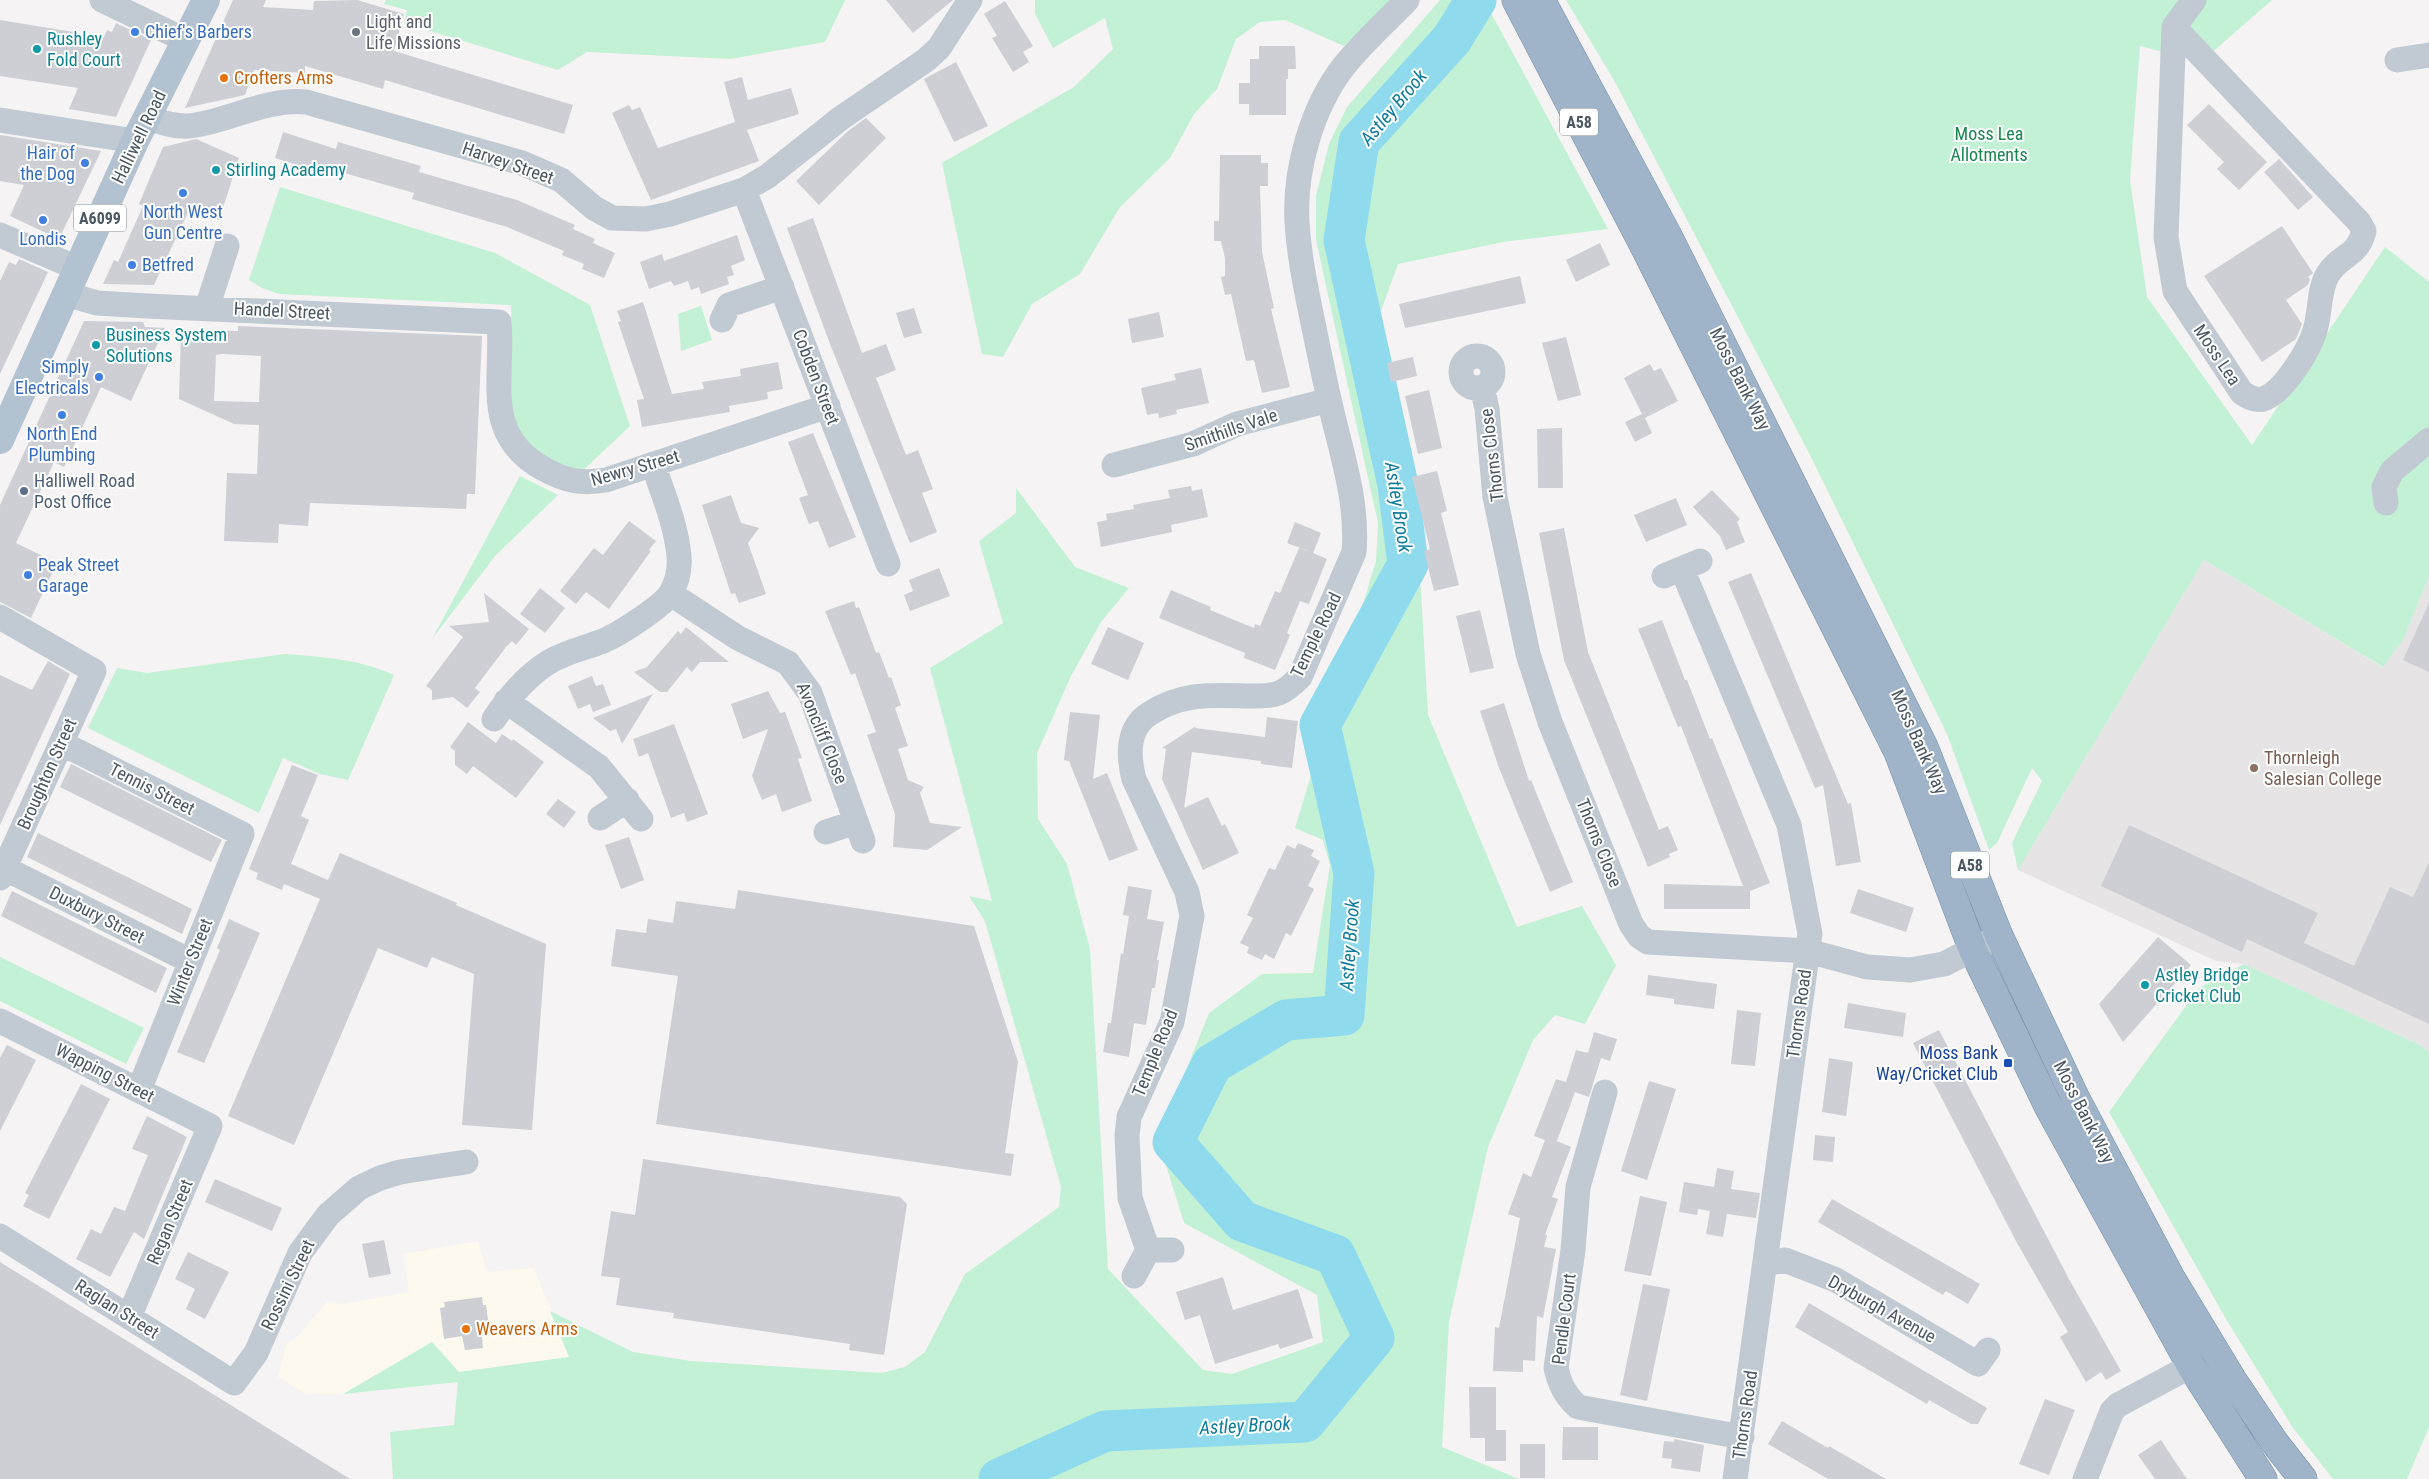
<svg xmlns="http://www.w3.org/2000/svg" width="2429" height="1479" font-family="'Roboto Condensed',sans-serif">
<style>
.commercial{fill:#fdf9ef}
.education{fill:#e6e4e5}
.green{fill:#c3f1d5}
.lines{fill:none;stroke-linecap:round;stroke-linejoin:round}
.river{stroke:#90daee;stroke-width:41}
.building{fill:#cdcfd5;fill-rule:evenodd}
.trunk-casing{stroke:#7690ad;stroke-width:29}
.minor{stroke:#c1cad2;stroke-width:25}
.primary{stroke:#b3c2d1;stroke-width:28}
.trunk{stroke:#9fb4c9;stroke-width:28}
.shop-dot{fill:#3f7fe0;stroke:#fff;stroke-width:2}
.worship-dot{fill:#6b7280;stroke:#fff;stroke-width:2}
.culture-dot{fill:#0f9aa8;stroke:#fff;stroke-width:2}
.food-dot{fill:#e8710a;stroke:#fff;stroke-width:2}
.service-dot{fill:#5c6f8a;stroke:#fff;stroke-width:2}
.education-dot{fill:#8d6e63;stroke:#fff;stroke-width:2}
.transit-dot{fill:#1a4fb4;stroke:#fff;stroke-width:2}
.labels{text-anchor:middle;stroke-width:4;stroke-linejoin:round;paint-order:stroke}
.shield{fill:#fff;stroke:#808990;stroke-width:1}
.shield-label{font-size:16px;font-weight:bold;fill:#4a5661}
.worship-label{font-size:18px;fill:#5b616d;stroke:#fff;text-anchor:start}
.shop-label{font-size:18px;fill:#366cbe;stroke:#fff;text-anchor:start}
.culture-label{font-size:18px;fill:#0d838f;stroke:#fff;text-anchor:start}
.food-label{font-size:18px;fill:#c56008;stroke:#fff;text-anchor:start}
.park-label{font-size:18px;fill:#17864f;stroke:#fff}
.street-label{font-size:18px;fill:#4a5661;stroke:#fff}
.service-label{font-size:18px;fill:#4e5e75;stroke:#fff;text-anchor:start}
.education-label{font-size:18px;fill:#785e54;stroke:#fff;text-anchor:start}
.transit-label{font-size:18px;fill:#164399;stroke:#fff;text-anchor:end}
.water-label{font-size:19px;font-style:italic;fill:#0c7c9b;stroke:#fff}
</style>
<rect width="100%" height="100%" fill="#f5f3f3"/>
<path class="commercial" d="M478,1241L487,1272L534,1268L570,1357L459,1372L432,1342L343,1394H306L278,1377L286,1345L298,1336L327,1302L344,1304L409,1292L403,1254Z"/>
<path class="education" d="M2204,560L2382,667L2404,638L2429,576V1052L2418,1044L2244,964L2216,961L2018,870Z"/>
<path class="green" d="M386,0H845L825,42L730,59L587,52L558,70L404,23L407,10L384,4Z
M1035,0H1391L1344,46L1285,20L1260,22L1236,39L1217,89L1194,114L1170,158L1120,207L1080,274L1032,304L1003,357L982,354L942,163L1074,87L1113,49L1105,18L1053,48L1035,14Z
M1440,0H1484L1608,229L1503,242L1398,264L1374,330L1406,477L1421,591L1428,715L1517,927L1582,906L1616,965L1585,1024L1555,1015L1533,1040L1488,1147L1449,1322L1442,1447L1519,1479H393L390,1432L454,1425L458,1382L343,1394L432,1342L459,1372L569,1357L550,1311L633,1352L691,1361L882,1373L905,1367L925,1352L965,1274L1059,1207L1061,1187L985,921L969,896L992,901L930,668L1003,623L979,541L1016,513V488L1075,567L1129,588L1101,622L1071,676L1037,753L1038,819L1067,864L1090,949L1108,1269L1203,1370L1232,1374L1323,1342L1317,1295L1184,1223L1158,1140L1209,1013L1262,974L1313,973L1330,865L1323,840L1295,828L1376,561L1378,523L1316,240V196L1329,144L1347,107Z
M1566,0H2272L2201,62L2140,46L2130,180L2147,297L2252,445L2385,247L2429,282V576L2404,638L2383,667L2204,560L2018,870L2012,843L2042,781L2032,768L1997,843L1989,850L1947,734L1810,455L1615,82Z
M280,187L495,253L590,305L630,426L577,476C558,465 531,454 519,434C501,405 513,340 511,305L279,294L262,288L249,280Z
M701,306L712,340L681,351L678,314Z
M520,476L558,495L495,556L432,639Z
M285,654C322,657 360,659 394,675L348,780L320,774L283,758L259,813L88,728L117,668L147,673Z
M0,957L144,1028L126,1064L0,1001Z
M2244,964L2418,1044L2429,1052V1427L2407,1479H2333L2293,1428L2226,1319L2109,1112L2199,988Z"/>
<g class="lines">
<path class="river" d="M999,1479L1105,1431L1305,1422L1374,1338L1335,1255L1242,1221L1173,1142L1212,1064L1286,1020L1344,1015L1354,873L1320,725L1408,564L1398,485L1344,240L1359,142L1452,39L1476,0"/>
</g>
<path class="building" d="M233,0H266L263,7L313,10L314,1L357,0L404,14L394,51L573,105L564,134L385,80L383,89L305,66V73L254,70L245,95L185,108Z
M886,0H953L913,33Z
M1005,1L1033,46L1023,52L1029,62L1013,72L992,38L997,36L984,14Z
M0,20L104,37L107,30L112,32L116,23L151,40L116,117L69,109L78,88L0,76Z
M1259,46H1295L1296,69H1288V79H1286V115H1249V104H1239V83H1250V59H1259Z
M956,62L988,126L954,142L924,79Z
M742,77L748,100L791,88L799,114L747,130L759,161L651,200L612,113L629,105L632,110L640,107L658,148L735,122L724,82Z
M2209,104L2267,162L2239,190L2217,169L2224,162L2187,125Z
M866,118L886,138L819,205L796,181L848,131Z
M283,132L336,149L338,142L421,166L419,172L517,200L575,225L573,229L595,239L593,243L615,253L604,278L582,269L584,264L562,255L564,251L507,227L412,199L414,193L351,175L317,165L316,171L275,158Z
M0,135L101,151L59,239L10,216L24,185L0,181Z
M196,139L239,158L219,220L190,208L154,285L103,284L114,260L118,262L143,206L139,204L163,147Z
M1220,155H1261V163H1268V186H1260L1262,252L1274,308L1271,309L1290,387L1262,393L1254,360L1246,361L1231,294L1225,295L1221,277L1225,276V258L1221,241H1214V221H1219Z
M2279,159L2313,197L2298,210L2264,172Z
M813,218L862,353L886,344L896,370L876,378L906,455L918,450L933,489L922,493L937,532L910,543L830,344L787,228Z
M2282,226L2313,273L2308,277L2310,279L2308,285L2286,300L2302,324L2296,339L2262,362L2204,276Z
M737,235L745,260L731,266L734,275L727,277L729,284L701,294L699,287L691,290L688,281L674,286L671,281L649,289L640,262L662,254L664,261Z
M1600,243L1610,265L1576,282L1566,260Z
M19,259L48,272L0,374V281L9,262L16,265Z
M1520,276L1526,303L1405,328L1399,304Z
M643,302L672,394L704,389L702,382L741,376L740,369L778,362L783,389L767,392L768,399L729,406L730,412L642,427L637,400L644,399L618,322L621,321L617,311Z
M914,308L922,333L904,338L896,313Z
M1159,312L1164,337L1132,343L1128,319Z
M84,321L143,322L145,327L165,328L131,401L101,387L64,467L54,462L16,543L57,563L31,618L0,602V505Z
M238,326L482,336L475,494H467L466,509L310,503L308,526L279,524L278,543L224,541L227,473L257,474L259,425L234,424L179,399L181,329L238,331ZM222,354L261,356L259,402L214,401L216,355Z
M1566,337L1581,395L1558,401L1542,343Z
M1413,357L1417,376L1391,382L1387,363Z
M1650,364L1654,371L1661,368L1678,401L1645,418L1652,433L1635,442L1625,422L1642,414L1624,378Z
M1201,368L1209,403L1176,410L1177,414L1159,418L1158,413L1147,415L1141,388L1176,380L1174,374Z
M1429,390L1442,448L1418,454L1405,396Z
M1562,428L1563,488H1538L1537,429Z
M813,433L856,537L829,548L818,521L809,524L799,498L808,495L788,442Z
M1437,471L1447,511L1441,513L1459,585L1434,591L1424,551L1430,549L1412,477Z
M1191,486L1192,491L1202,489L1208,517L1171,525L1172,532L1101,547L1097,522L1107,520L1106,514L1134,509L1133,505L1170,498L1168,490Z
M1712,490L1740,519L1737,522L1745,542L1726,550L1720,536L1693,507Z
M731,495L741,523L759,528L748,543L766,594L739,603L735,593L731,594L702,505Z
M1676,498L1687,525L1646,542L1634,515Z
M629,521L656,541L649,550L651,551L609,609L586,592L576,604L560,591L594,548L603,555Z
M1295,522L1321,533L1313,553L1327,559L1309,604L1300,601L1287,633L1290,635L1275,670L1244,658L1245,653L1159,618L1171,590L1211,607L1210,610L1254,628L1255,624L1260,626L1275,591L1280,593L1299,548L1311,552L1287,543Z
M1564,528L1588,652L1659,830L1668,826L1678,850L1669,854L1670,857L1648,867L1564,660L1539,533Z
M939,568L950,596L910,611L904,595L913,591L909,580Z
M1751,573L1848,804L1851,803L1861,862L1836,866L1823,785L1815,788L1728,582Z
M540,588L565,608L545,633L520,614Z
M484,593L529,629L516,645L512,641L506,647L475,688L480,692L467,708L453,697L432,700V690L426,686L463,637L449,626L489,622Z
M854,601L856,608L859,607L876,653L879,652L889,678L891,677L901,705L895,708L908,746L898,749L908,780L924,787L920,793L930,823L962,827L927,850L893,847L895,814L867,735L876,732L855,673L851,675L825,611Z
M2429,603V672L2403,660Z
M1480,610L1494,668L1470,673L1456,616Z
M1662,620L1685,680H1687L1710,739L1712,738L1770,883L1750,891V909H1664V884L1743,886L1681,726L1678,727L1638,629Z
M686,627L729,662H700L692,672L687,667L667,692H660L634,672L647,667L678,631L681,634Z
M1108,627L1144,643L1128,680L1091,664Z
M48,661L70,674L0,825V675L32,690Z
M592,676L596,686L603,684L611,705L593,712L590,704L578,709L568,686Z
M768,691L780,713L785,712L802,758L798,759L812,801L782,812L776,794L762,800L752,776L768,729L743,739L731,704Z
M653,694L622,744L616,729L610,731L593,718Z
M1504,703L1529,781L1531,780L1573,882L1550,892L1499,768L1480,711Z
M1070,712L1100,715L1093,779L1107,773L1138,850L1109,861L1069,761L1064,760Z
M1267,717L1298,721L1292,768L1261,764V761L1192,752L1184,808L1208,797L1222,826L1225,824L1239,853L1203,870L1162,779L1166,749L1162,748L1196,726L1195,728L1265,737Z
M468,722L496,743L502,734L512,741L513,739L544,762L516,798L473,766L467,774L455,765V751L450,747Z
M674,724L708,814L687,822L684,813L671,818L648,753L639,757L633,739Z
M71,764L222,840L211,862L60,787Z
M292,765L318,775L301,816L309,820L291,864L328,880L340,853L457,903L456,905L546,944L532,1130L462,1125L474,974L432,957L427,968L378,948L294,1145L228,1116L320,899L284,884L282,890L256,879L258,873L249,869Z
M558,799L576,812L564,828L546,814Z
M2129,825L2318,913L2304,943L2354,966L2390,887L2413,897L2429,862V1024L2247,939L2242,952L2101,886Z
M38,833L192,909L182,934L27,857Z
M629,837L644,880L621,889L605,845Z
M1298,843L1314,850L1311,856L1320,861L1308,886L1314,889L1291,936L1286,933L1274,959L1265,954L1262,960L1247,953L1249,947L1240,943L1253,918L1247,915L1269,868L1275,870L1287,845L1295,849Z
M1128,886L1152,890L1147,919L1164,922L1157,960H1159L1155,988H1152L1146,1025L1134,1023L1129,1057L1103,1052L1108,1023H1111L1121,953L1123,954L1129,916L1123,915Z
M1858,889L1914,908L1906,932L1850,913Z
M738,890L974,926L1018,1062L1005,1153L1014,1154L1011,1176L656,1124L678,976L611,966L616,929L646,933L648,919L673,923L676,901L735,909Z
M12,891L167,968L156,993L1,916Z
M229,919L260,933L204,1063L177,1052L220,950L217,948Z
M2158,937L2191,965L2123,1042L2099,1004Z
M1648,975L1717,984L1714,1009L1674,1004V999L1646,995Z
M1848,1003L1906,1013L1903,1037L1844,1028Z
M1737,1010L1761,1013L1755,1066L1731,1064Z
M1939,1030L2069,1279L2121,1371L2106,1380L2101,1372L2086,1382L2060,1337L2068,1332L2017,1243L1913,1043Z
M1594,1032L1617,1039L1610,1061L1601,1058L1589,1097L1575,1092L1557,1141L1571,1147L1552,1197L1558,1199L1545,1235H1547L1544,1247L1556,1249L1543,1318L1537,1316L1535,1361L1523,1360V1372L1493,1371L1495,1327L1499,1328L1520,1218L1508,1214L1523,1173L1531,1177L1545,1140L1534,1136L1556,1079L1566,1082L1576,1050L1588,1053Z
M7,1045L36,1060L0,1131V1058Z
M1829,1058L1853,1062L1846,1116L1822,1112Z
M1649,1081L1676,1089L1647,1180L1621,1171Z
M81,1084L110,1099L49,1219L23,1206L29,1195L25,1193Z
M147,1116L187,1137L144,1239L134,1232L110,1277L76,1259L91,1229L101,1234L114,1207L125,1211L148,1155L132,1149Z
M1815,1135L1835,1137L1833,1162L1813,1160Z
M643,1159L900,1197L907,1204L884,1355L849,1350L850,1344L673,1318L674,1313L616,1305L620,1278L601,1276L611,1211L635,1215Z
M1717,1168L1734,1171L1731,1189L1760,1193L1756,1218L1727,1214L1723,1237L1706,1234L1710,1211L1698,1209L1697,1215L1679,1212L1684,1182L1714,1187Z
M215,1179L282,1208L272,1231L205,1202Z
M1640,1196L1667,1202L1651,1276L1624,1271Z
M1832,1199L1980,1284L1968,1304L1946,1291L1943,1295L1818,1222Z
M384,1240L391,1274L369,1278L362,1244Z
M188,1252L229,1272L205,1319L186,1309L195,1289L175,1279Z
M0,1262L350,1479H0Z
M1223,1277L1233,1310L1298,1289L1313,1338L1280,1349L1278,1344L1215,1364L1200,1315L1185,1320L1176,1292Z
M1643,1284L1670,1289L1647,1401L1620,1395Z
M482,1297L483,1305H486L490,1334L482,1336L483,1348L465,1350L462,1336L444,1339L440,1308L445,1307L444,1302Z
M1809,1303L1987,1408L1978,1424H1971L1929,1400L1927,1404L1795,1327Z
M1469,1387H1496V1430H1506V1461H1485V1438H1470Z
M2045,1399L2075,1410L2049,1475L2019,1464Z
M1782,1421L1828,1448L1829,1446L1886,1479H1828L1768,1444Z
M1563,1427H1598V1460H1562Z
M1674,1439L1704,1445L1700,1472L1671,1468L1672,1459L1662,1458L1664,1441L1674,1442Z
M2161,1440L2174,1460L2187,1479H2155L2138,1455Z
M1520,1444H1545V1478H1520Z"/>
<g class="lines">
<defs>
<path id="trunk" d="M1516,0L1643,244L1898,752L1973,950L2048,1106L2191,1366L2263,1479
M1541,0L1667,234L1924,747L1999,936L2075,1097L2171,1278L2232,1379L2275,1443L2303,1479"/>
</defs>
<use href="#trunk" class="trunk-casing"/>
<path class="minor" d="M102,0L187,41
M2174,27L2359,222L2364,231C2357,258 2340,254 2328,274C2318,290 2321,312 2315,330C2310,349 2283,393 2263,399C2255,401 2249,397 2242,393L2175,291L2166,237L2174,27L2194,0
M2397,60L2429,55
M147,118C160,122 175,127 189,126C228,122 265,98 306,102L522,163L561,180L594,208L612,218L646,219L670,214L744,190L768,176L841,118L926,60L939,48L970,0
M0,120L135,141
M744,190L888,564
M0,235L77,268
M66,294L97,303L147,306L499,322C504,379 481,435 544,469C565,481 582,484 606,480L828,406
M207,308L227,246
M722,320L729,305L782,287
M1461 372a16 16 0 1 1 32 0a16 16 0 1 1-32 0Z
M1482,387L1487,409L1495,497L1528,654L1550,722L1631,924L1639,936L1648,942L1808,951L1867,967L1910,970L1944,964L1999,936
M1114,465L1193,444L1237,424L1329,400
M2386,503L2384,487L2392,471L2429,440
M1682,569L1789,825L1810,934L1735,1479
M1664,576L1700,561
M671,594L738,638L788,663L810,693L863,841
M0,617L94,671L0,878
M506,701L599,767L641,819
M494,719C509,697 526,676 549,662C565,652 585,648 603,641C618,635 663,606 671,593C677,582 680,568 679,556C676,524 663,494 653,464
M61,743L242,834L139,1090
M600,818L627,800
M826,832L856,822
M4,868L190,961
M0,1021L210,1126L129,1317
M1605,1092L1578,1187L1573,1250L1556,1368C1560,1385 1565,1395 1578,1407L1742,1437
M0,1236L234,1383L256,1353L300,1253L328,1215L359,1188L380,1178L400,1172L466,1162
M1148,1250L1130,1198L1127,1136L1129,1117L1172,1022L1192,916L1187,892L1134,779C1128,756 1127,728 1149,714C1180,693 1209,695 1245,696C1256,696 1268,697 1279,693C1287,690 1294,683 1300,677L1354,552C1358,504 1343,458 1332,412C1325,382 1319,352 1313,323C1306,289 1299,256 1297,222C1294,170 1312,107 1344,66C1363,42 1386,22 1407,0
M1766,1264L1785,1260L1836,1280L1978,1364L1988,1350
M1134,1276L1148,1250H1172
M2085,1479L2112,1411L2118,1405L2191,1366"/>
<path class="primary" d="M0,440L135,141L206,0"/>
<use href="#trunk" class="trunk"/>
</g>
<g class="shop-dot">
<circle cx="135" cy="32" r="5"/>
<circle cx="85" cy="163" r="5"/>
<circle cx="183" cy="193" r="5"/>
<circle cx="43" cy="220" r="5"/>
<circle cx="132" cy="265" r="5"/>
<circle cx="99" cy="377" r="5"/>
<circle cx="62" cy="415" r="5"/>
<circle cx="28" cy="575" r="5"/>
</g>
<circle class="worship-dot" cx="356" cy="32" r="5"/>
<g class="culture-dot">
<circle cx="37" cy="49" r="5"/>
<circle cx="216" cy="170" r="5"/>
<circle cx="96" cy="345" r="5"/>
<circle cx="2145" cy="985" r="5"/>
</g>
<g class="food-dot">
<circle cx="224" cy="78" r="5"/>
<circle cx="466" cy="1329" r="5"/>
</g>
<circle class="service-dot" cx="24" cy="491" r="5"/>
<circle class="education-dot" cx="2254" cy="768" r="5"/>
<rect class="transit-dot" x="2003" y="1058" width="10" height="10" rx="2.5"/>
<g class="labels">
<g class="shield">
<rect x="1560" y="108.5" width="38" height="27" rx="4"/>
<rect x="74" y="204.5" width="52" height="27" rx="4"/>
<rect x="1951" y="851.5" width="38" height="27" rx="4"/>
</g>
<g class="shield-label">
<text x="1579" y="128">A58</text>
<text x="100" y="224">A6099</text>
<text x="1970" y="871">A58</text>
</g>
<g class="worship-label">
<text x="366" y="28">Light and<tspan x="366" dy="21">Life Missions</tspan></text>
</g>
<g class="shop-label">
<text x="145" y="38">Chief's Barbers</text>
<text x="75" y="159" text-anchor="end">Hair of<tspan x="75" dy="21">the Dog</tspan></text>
<text x="183" y="218" text-anchor="middle">North West<tspan x="183" dy="21">Gun Centre</tspan></text>
<text x="43" y="245" text-anchor="middle">Londis</text>
<text x="142" y="271">Betfred</text>
<text x="89" y="373" text-anchor="end">Simply<tspan x="89" dy="21">Electricals</tspan></text>
<text x="62" y="440" text-anchor="middle">North End<tspan x="62" dy="21">Plumbing</tspan></text>
<text x="38" y="571">Peak Street<tspan x="38" dy="21">Garage</tspan></text>
</g>
<g class="culture-label">
<text x="47" y="45">Rushley<tspan x="47" dy="21">Fold Court</tspan></text>
<text x="226" y="176">Stirling Academy</text>
<text x="106" y="341">Business System<tspan x="106" dy="21">Solutions</tspan></text>
<text x="2155" y="981">Astley Bridge<tspan x="2155" dy="21">Cricket Club</tspan></text>
</g>
<g class="food-label">
<text x="234" y="84">Crofters Arms</text>
<text x="476" y="1335">Weavers Arms</text>
</g>
<g class="park-label">
<text x="1989" y="140">Moss Lea<tspan x="1989" dy="21">Allotments</tspan></text>
</g>
<g class="street-label">
<text transform="translate(139 137) rotate(-64)" y="6">Halliwell Road</text>
<text transform="translate(508 163) rotate(19)" y="6">Harvey Street</text>
<text transform="translate(282 311) rotate(3)" y="6">Handel Street</text>
<text transform="translate(2217 355) rotate(56)" y="6">Moss Lea</text>
<text transform="translate(816 377) rotate(69)" y="6">Cobden Street</text>
<text transform="translate(1740 379) rotate(63)" y="6">Moss Bank Way</text>
<text transform="translate(1231 430) rotate(-19)" y="6">Smithills Vale</text>
<text transform="translate(1492 455) rotate(-97)" y="6">Thorns Close</text>
<text transform="translate(635 468) rotate(-16)" y="6">Newry Street</text>
<text transform="translate(1316 635) rotate(-64)" y="6">Temple Road</text>
<text transform="translate(822 733) rotate(68)" y="6">Avoncliff Close</text>
<text transform="translate(1919 742) rotate(66)" y="6">Moss Bank Way</text>
<text transform="translate(47 774) rotate(-66)" y="6">Broughton Street</text>
<text transform="translate(152 789) rotate(27)" y="6">Tennis Street</text>
<text transform="translate(1599 843) rotate(68)" y="6">Thorns Close</text>
<text transform="translate(97 915) rotate(27)" y="6">Duxbury Street</text>
<text transform="translate(190 962) rotate(-68)" y="6">Winter Street</text>
<text transform="translate(1799 1014) rotate(-82)" y="6">Thorns Road</text>
<text transform="translate(1155 1053) rotate(-68)" y="6">Temple Road</text>
<text transform="translate(105 1073) rotate(27)" y="6">Wapping Street</text>
<text transform="translate(2084 1112) rotate(63)" y="6">Moss Bank Way</text>
<text transform="translate(170 1222) rotate(-67)" y="6">Regan Street</text>
<text transform="translate(288 1285) rotate(-64)" y="6">Rossini Street</text>
<text transform="translate(117 1309) rotate(32)" y="6">Raglan Street</text>
<text transform="translate(1882 1309) rotate(29)" y="6">Dryburgh Avenue</text>
<text transform="translate(1564 1319) rotate(-83)" y="6">Pendle Court</text>
<text transform="translate(1745 1415) rotate(-82)" y="6">Thorns Road</text>
</g>
<g class="service-label">
<text x="34" y="487">Halliwell Road<tspan x="34" dy="21">Post Office</tspan></text>
</g>
<g class="education-label">
<text x="2264" y="764">Thornleigh<tspan x="2264" dy="21">Salesian College</tspan></text>
</g>
<g class="transit-label">
<text x="1998" y="1059">Moss Bank<tspan x="1998" dy="21">Way/Cricket Club</tspan></text>
</g>
<g class="water-label">
<text transform="translate(1393 107) rotate(-50)" y="7">Astley Brook</text>
<text transform="translate(1399 507) rotate(81)" y="7">Astley Brook</text>
<text transform="translate(1349 945) rotate(-86)" y="7">Astley Brook</text>
<text transform="translate(1245 1425) rotate(-3)" y="7">Astley Brook</text>
</g>
</g>
</svg>
